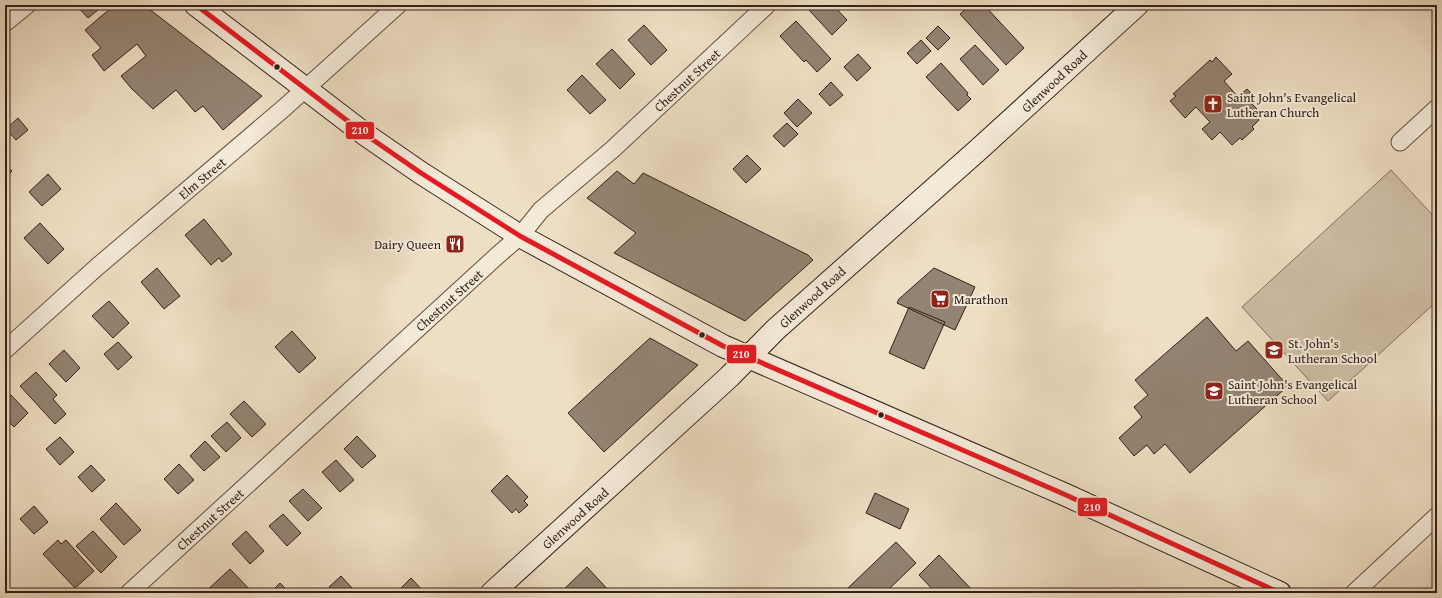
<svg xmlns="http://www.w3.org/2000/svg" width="1442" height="598" font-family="'Gentium Book Plus',serif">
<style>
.green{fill:#cebea6;stroke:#807060}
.building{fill:#948372;stroke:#33211a}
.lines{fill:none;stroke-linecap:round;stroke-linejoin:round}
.street-casing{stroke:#625044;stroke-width:19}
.secondary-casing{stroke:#33211a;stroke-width:24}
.street{stroke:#f4ead8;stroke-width:17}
.secondary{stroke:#f4ead8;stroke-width:22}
.bus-1-casing{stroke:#f4ead8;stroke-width:8}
.bus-1{stroke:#e51a23;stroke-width:5}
.bus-dot{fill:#33211a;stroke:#f4ead8;stroke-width:1.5}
.labels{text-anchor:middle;stroke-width:4;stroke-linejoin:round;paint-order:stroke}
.street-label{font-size:13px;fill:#33211a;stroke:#f4ead8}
.poi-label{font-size:13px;fill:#33211a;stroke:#f4ead8;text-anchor:start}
.line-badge{stroke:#f4ead8;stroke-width:1.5}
.badge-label{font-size:11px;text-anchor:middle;font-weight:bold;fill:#fff}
</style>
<rect width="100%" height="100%" fill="#eedec3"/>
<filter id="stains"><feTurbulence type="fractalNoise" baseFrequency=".005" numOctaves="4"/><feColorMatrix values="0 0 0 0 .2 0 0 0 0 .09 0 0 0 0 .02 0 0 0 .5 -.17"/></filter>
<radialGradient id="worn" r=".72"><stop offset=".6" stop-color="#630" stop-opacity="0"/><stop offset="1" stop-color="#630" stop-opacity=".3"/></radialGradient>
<path class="green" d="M1391,170L1437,220V301L1328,401L1242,307Z"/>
<path class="building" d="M76,5H104L88,18Z
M108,5H144L262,96L223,130L203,106L195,112L176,90L153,109L131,88L121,76L146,56L137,44L104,71L92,55L101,48L85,30L111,8Z
M814,5H833L847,20L832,35L809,10Z
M970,5H984L1024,48L1006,65L960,14Z
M796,21L831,59L817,72L806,60L804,62L780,36Z
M644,25L667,50L651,65L628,40Z
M938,26L950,38L938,50L926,38Z
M921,40L931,51L917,64L907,53Z
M975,45L999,70L983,85L960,59Z
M612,49L635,74L620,89L596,64Z
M858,54L871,68L857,81L844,67Z
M1216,57L1232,74L1224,81L1238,97L1247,89L1252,94L1247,99L1257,109L1253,113L1259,120L1252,127L1254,129L1242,140L1240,138L1232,145L1220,132L1212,140L1202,129L1210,122L1196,107L1185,118L1170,101L1176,96L1173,94L1210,60L1212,62Z
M941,63L968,93L967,95L971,99L958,111L926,77Z
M582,75L606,100L590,114L567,90Z
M831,82L843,95L830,106L819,94Z
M798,99L812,113L797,127L784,113Z
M18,118L28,130L16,140L6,129Z
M787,123L798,134L784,147L773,136Z
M747,155L761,169L746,183L733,169Z
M5,165L12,171L5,178Z
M617,171L634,184L643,173L808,255L813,260L745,321L614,253L636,233L587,198Z
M48,174L61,189L42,206L29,192Z
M204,219L232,254L222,262L219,258L211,265L185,235Z
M40,223L64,249L48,264L24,238Z
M157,268L180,296L164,309L141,282Z
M934,268L975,287L955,330L897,303L899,299Z
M109,301L129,323L113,338L92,316Z
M909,307L945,322L924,369L889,353Z
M1207,317L1236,351L1248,341L1288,386L1190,473L1165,444L1154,454L1147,445L1134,456L1119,438L1142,417L1134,407L1148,395L1135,380Z
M292,331L316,358L299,373L275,347Z
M650,338L698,365L604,452L568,413Z
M118,342L132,357L118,370L104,354Z
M64,350L80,368L66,382L49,364Z
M36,372L57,395L53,399L66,414L55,424L20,386Z
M11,395L28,413L14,427L5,418V401Z
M244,401L266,424L252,437L230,414Z
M227,422L241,438L226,452L211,436Z
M357,436L376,456L362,468L344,449Z
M60,437L74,452L60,465L46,449Z
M205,441L220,457L204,471L190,456Z
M336,460L354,480L340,492L322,472Z
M179,464L194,480L178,494L164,479Z
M91,465L105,480L92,492L78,477Z
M507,475L528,497L524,501L528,505L519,513L516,509L512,513L491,491Z
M303,489L322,508L308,521L289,501Z
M875,493L909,509L900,529L866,513Z
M116,503L141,530L124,545L100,519Z
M34,506L48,522L34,534L20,519Z
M283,514L301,533L287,546L269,526Z
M93,531L117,557L101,573L76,546Z
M246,531L264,551L250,564L232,544Z
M58,540L61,544L66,540L94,571L75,588L43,554Z
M896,542L916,563L888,590L891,593H853L848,588Z
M939,555L975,593H936L919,575Z
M587,567L611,593H560Z
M230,569L253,593H204Z
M341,576L353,589L349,593H335L329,587Z
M411,578L425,593H396Z
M280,583L290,593H270Z"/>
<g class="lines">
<defs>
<path id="street" d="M5,23L27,5
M1400,142L1437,108
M5,350L97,267L284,108L398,5
M129,593L498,255L520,236L541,210L613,149L767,5
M1354,593L1437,516"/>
<path id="secondary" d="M196,5L366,135L421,173L520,236L723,346L1066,495L1280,593
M492,593L729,377L775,330L978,150L1137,5"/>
</defs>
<use href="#street" class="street-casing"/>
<use href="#secondary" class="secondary-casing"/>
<use href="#street" class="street"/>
<use href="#secondary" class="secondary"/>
<defs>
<path id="bus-1" d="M196,5L366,135L421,173L520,236L723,346L1066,495L1280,593"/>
</defs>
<use href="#bus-1" class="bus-1-casing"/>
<use href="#bus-1" class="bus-1"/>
</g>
<defs>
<symbol id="church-square" viewBox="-11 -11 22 22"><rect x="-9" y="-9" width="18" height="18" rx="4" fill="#8f2418" stroke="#f4ead8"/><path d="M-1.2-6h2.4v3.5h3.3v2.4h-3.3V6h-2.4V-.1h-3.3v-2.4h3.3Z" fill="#fff"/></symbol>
<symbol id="restaurant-square" viewBox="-11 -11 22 22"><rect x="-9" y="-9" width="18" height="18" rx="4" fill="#8f2418" stroke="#f4ead8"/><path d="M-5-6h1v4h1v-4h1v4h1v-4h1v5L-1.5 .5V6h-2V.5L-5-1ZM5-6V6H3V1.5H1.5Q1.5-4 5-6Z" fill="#fff"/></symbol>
<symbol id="supermarket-square" viewBox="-11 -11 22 22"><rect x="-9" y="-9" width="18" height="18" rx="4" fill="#8f2418" stroke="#f4ead8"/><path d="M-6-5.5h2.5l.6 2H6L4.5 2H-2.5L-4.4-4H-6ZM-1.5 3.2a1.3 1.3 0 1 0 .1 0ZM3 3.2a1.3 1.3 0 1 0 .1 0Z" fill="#fff"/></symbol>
<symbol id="school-square" viewBox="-11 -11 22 22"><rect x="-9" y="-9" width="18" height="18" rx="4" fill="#8f2418" stroke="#f4ead8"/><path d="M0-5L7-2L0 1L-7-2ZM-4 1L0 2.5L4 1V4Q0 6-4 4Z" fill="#fff"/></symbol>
</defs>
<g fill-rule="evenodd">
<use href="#church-square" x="1202" y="93" width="22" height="22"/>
<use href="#restaurant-square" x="444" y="233" width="22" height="22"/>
<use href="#supermarket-square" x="929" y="288" width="22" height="22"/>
<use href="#school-square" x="1263" y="339" width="22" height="22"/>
<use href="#school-square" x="1203" y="380" width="22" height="22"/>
</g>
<g class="bus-dot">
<circle cx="277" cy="67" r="3.5"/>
<circle cx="702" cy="335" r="3.5"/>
<circle cx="881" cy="415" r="3.5"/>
</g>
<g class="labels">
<g class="street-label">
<text transform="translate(687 80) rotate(-43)" y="5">Chestnut Street</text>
<text transform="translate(1054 81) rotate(-43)" y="5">Glenwood Road</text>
<text transform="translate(202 178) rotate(-40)" y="5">Elm Street</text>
<text transform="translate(812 297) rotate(-42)" y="5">Glenwood Road</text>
<text transform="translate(449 300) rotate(-42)" y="5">Chestnut Street</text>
<text transform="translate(575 518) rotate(-42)" y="5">Glenwood Road</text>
<text transform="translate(210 519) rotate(-42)" y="5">Chestnut Street</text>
</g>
<g class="poi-label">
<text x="1227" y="102">Saint John's Evangelical<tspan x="1227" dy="15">Lutheran Church</tspan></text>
<text x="441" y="249" text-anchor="end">Dairy Queen</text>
<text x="954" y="304">Marathon</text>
<text x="1288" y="348">St. John's<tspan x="1288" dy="15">Lutheran School</tspan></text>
<text x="1228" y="389">Saint John's Evangelical<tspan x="1228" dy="15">Lutheran School</tspan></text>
</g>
</g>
<g class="line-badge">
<rect x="345" y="121" width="30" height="19" rx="4" fill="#e51a23"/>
<rect x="726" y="344" width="31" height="20" rx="4" fill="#e51a23"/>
<rect x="1077" y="497" width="31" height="20" rx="4" fill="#e51a23"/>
</g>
<g class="badge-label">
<text x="360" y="134">210</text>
<text x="741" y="358">210</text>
<text x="1092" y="511">210</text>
</g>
<rect width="1442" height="598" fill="none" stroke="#eedec3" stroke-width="20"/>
<rect x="6" y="6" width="1430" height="586" fill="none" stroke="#33211a" stroke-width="2"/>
<rect x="10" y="10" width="1422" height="578" fill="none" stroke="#33211a"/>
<rect width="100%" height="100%" filter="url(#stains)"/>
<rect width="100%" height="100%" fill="url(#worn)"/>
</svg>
